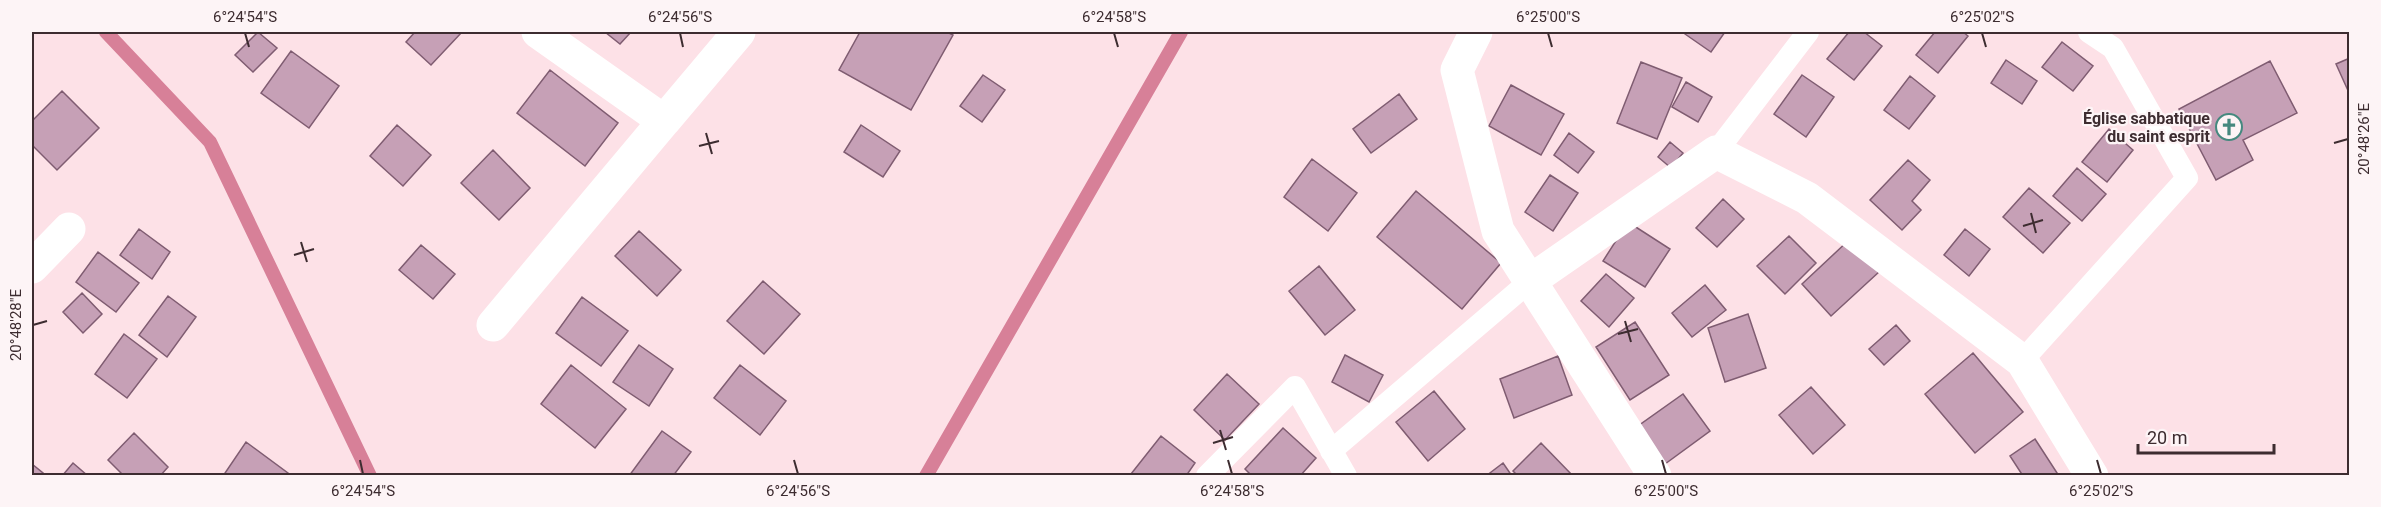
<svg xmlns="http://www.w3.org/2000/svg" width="2381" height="507" font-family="Roboto,sans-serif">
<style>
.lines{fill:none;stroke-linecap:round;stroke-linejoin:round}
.stream{stroke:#d78098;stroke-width:14}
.building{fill:#c6a0b6;stroke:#7f5c71;stroke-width:1.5}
.service{stroke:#fff;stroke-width:22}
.minor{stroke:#fff;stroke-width:33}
.ticks{fill:none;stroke:#3d2c30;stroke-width:2}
.labels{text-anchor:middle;stroke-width:4.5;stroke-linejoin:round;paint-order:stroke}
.poi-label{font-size:16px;font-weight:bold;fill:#3d2c30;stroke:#fdf4f6;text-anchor:end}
.neatline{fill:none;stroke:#3d2c30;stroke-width:2}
.ticks-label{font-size:15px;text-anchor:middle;fill:#3d2c30}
</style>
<rect width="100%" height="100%" fill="#fde1e7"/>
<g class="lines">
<path class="stream" d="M106,32L210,142L370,476
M926,476L1181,32"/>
</g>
<path class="building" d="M258,32L277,48L253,72L235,55Z
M415,32H462L431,65L406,42Z
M605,32H631L620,44Z
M860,32H947L953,35L911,110L839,70Z
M1687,32H1725L1711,52L1685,34Z
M1849,32H1864L1882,46L1854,80L1827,59Z
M1935,32H1963L1968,36L1938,73L1916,55Z
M2062,42L2093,66L2073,91L2042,67Z
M291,51L339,86L309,128L261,93Z
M2350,58V95L2336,64Z
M2006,60L2037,81L2022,104L1991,83Z
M2270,61L2297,113L2243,140L2253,160L2216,180L2179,109Z
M1641,62L1682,78L1657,139L1617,123Z
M550,70L618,123L585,166L517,113Z
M983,75L1005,90L982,122L960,106Z
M1802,75L1834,97L1806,137L1774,114Z
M1910,76L1935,96L1909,129L1884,110Z
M1686,82L1712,97L1698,122L1672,107Z
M1511,85L1564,114L1541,155L1489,126Z
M62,91L99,128L57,170L32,145V121Z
M1399,94L1417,119L1371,153L1353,129Z
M397,125L431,155L403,186L370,156Z
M861,125L900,151L883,177L844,152Z
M2109,129L2133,150L2107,182L2082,162Z
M1569,133L1594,152L1578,173L1554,155Z
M1670,142L1683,153L1671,168L1658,157Z
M493,150L530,188L499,220L461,183Z
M1312,159L1357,193L1328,231L1284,197Z
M1908,160L1930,180L1912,201L1921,210L1902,230L1870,200Z
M2077,168L2106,194L2082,221L2053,196Z
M1550,175L1578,193L1553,231L1525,212Z
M2029,188L2070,223L2043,253L2003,217Z
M1416,191L1501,263L1462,309L1377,237Z
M1723,199L1744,219L1717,247L1696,228Z
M1628,222L1670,249L1645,287L1603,261Z
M139,229L170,252L152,279L120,255Z
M1965,229L1990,249L1969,276L1944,255Z
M639,231L681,270L657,296L615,256Z
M1789,236L1816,263L1785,294L1757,266Z
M1850,239L1880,271L1831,316L1802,284Z
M421,245L455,274L433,299L399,270Z
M98,252L139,283L116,312L76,282Z
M1319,266L1355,310L1325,335L1289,291Z
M1606,274L1634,298L1609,327L1581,301Z
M763,281L800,314L764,354L727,321Z
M1705,285L1726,310L1692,337L1672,313Z
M82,293L102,314L83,333L63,312Z
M168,296L196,317L167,357L139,335Z
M582,297L628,331L601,366L556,333Z
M1748,314L1766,368L1725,382L1708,328Z
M1635,322L1669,375L1630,400L1596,347Z
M1896,325L1910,341L1884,365L1869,349Z
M124,334L157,359L127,398L95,374Z
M639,345L673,369L649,406L613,382Z
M1973,353L2023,412L1975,453L1925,394Z
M1345,355L1383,375L1369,402L1332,382Z
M1558,356L1572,395L1514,418L1500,379Z
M571,365L626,409L595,448L541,404Z
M740,365L786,401L760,435L714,398Z
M1227,374L1259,404L1225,440L1194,410Z
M1811,387L1845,425L1813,454L1779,415Z
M1434,391L1465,429L1428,461L1396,422Z
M1683,394L1710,431L1665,464L1638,426Z
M1283,428L1316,458L1300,476H1252L1245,469Z
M662,431L691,452L673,476H629Z
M134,433L168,467L160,476H124L108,460Z
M1161,436L1195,463L1186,476H1133L1131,474Z
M2035,439L2059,476H2023L2010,456Z
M246,442L292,476H223Z
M1541,443L1573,476H1518L1513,471Z
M73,463L88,476H62Z
M1503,463L1512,476H1486Z
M32,464L43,473L41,476H32Z"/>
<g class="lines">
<path class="service" d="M1716,152L1808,32
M2022,361L2187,178L2113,48L2089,32
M1331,451L1530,281
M1207,476L1295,387L1346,476"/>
<path class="minor" d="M538,32L664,121L739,32
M1476,32L1457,70L1498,231L1655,476
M32,267L69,229
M1530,281L1716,152L1807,198L2022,361L2092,476
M493,325L664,121"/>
</g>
<path class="ticks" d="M245,33L249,47M680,33L683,47M1114,33L1118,47M1548,33L1552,47M1982,33L1986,47M706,133L712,154M2334,143L2348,139M699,146L719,141M2031,213L2036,233M2023,226L2043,220M301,242L307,262M294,255L314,249M1625,321L1631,342M33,325L47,321M1618,334L1638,329M1220,430L1226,450M1213,443L1233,437M360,460L363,474M794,460L798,474M1228,460L1232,474M1662,460L1666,474M2097,460L2101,474"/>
<defs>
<symbol id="church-ring" viewBox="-11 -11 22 22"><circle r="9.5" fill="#fdf4f6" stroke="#45897f" stroke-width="1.5"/><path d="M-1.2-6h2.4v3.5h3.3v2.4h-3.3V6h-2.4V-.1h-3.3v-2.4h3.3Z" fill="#45897f"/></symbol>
</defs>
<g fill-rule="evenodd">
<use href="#church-ring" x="2214" y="112" width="30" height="30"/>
</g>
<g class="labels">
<g class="poi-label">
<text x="2210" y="124">Église sabbatique<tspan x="2210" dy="18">du saint esprit</tspan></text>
</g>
</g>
<rect width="2381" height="507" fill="none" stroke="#fdf4f6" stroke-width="66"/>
<path d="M2138 444v9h136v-9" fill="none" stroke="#3d2c30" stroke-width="3"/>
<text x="2147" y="444" font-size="18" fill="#3d2c30" stroke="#fdf4f6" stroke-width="4.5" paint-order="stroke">20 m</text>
<rect x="33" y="33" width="2315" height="441" class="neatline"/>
<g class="ticks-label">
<text x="245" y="22">6°24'54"S</text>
<text x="680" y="22">6°24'56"S</text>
<text x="1114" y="22">6°24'58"S</text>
<text x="1548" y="22">6°25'00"S</text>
<text x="1982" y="22">6°25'02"S</text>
<text transform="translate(2364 139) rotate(-90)" y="5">20°48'26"E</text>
<text transform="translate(16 325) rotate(-90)" y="5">20°48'28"E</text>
<text x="363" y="496">6°24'54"S</text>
<text x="798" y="496">6°24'56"S</text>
<text x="1232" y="496">6°24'58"S</text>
<text x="1666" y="496">6°25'00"S</text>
<text x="2101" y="496">6°25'02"S</text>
</g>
</svg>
